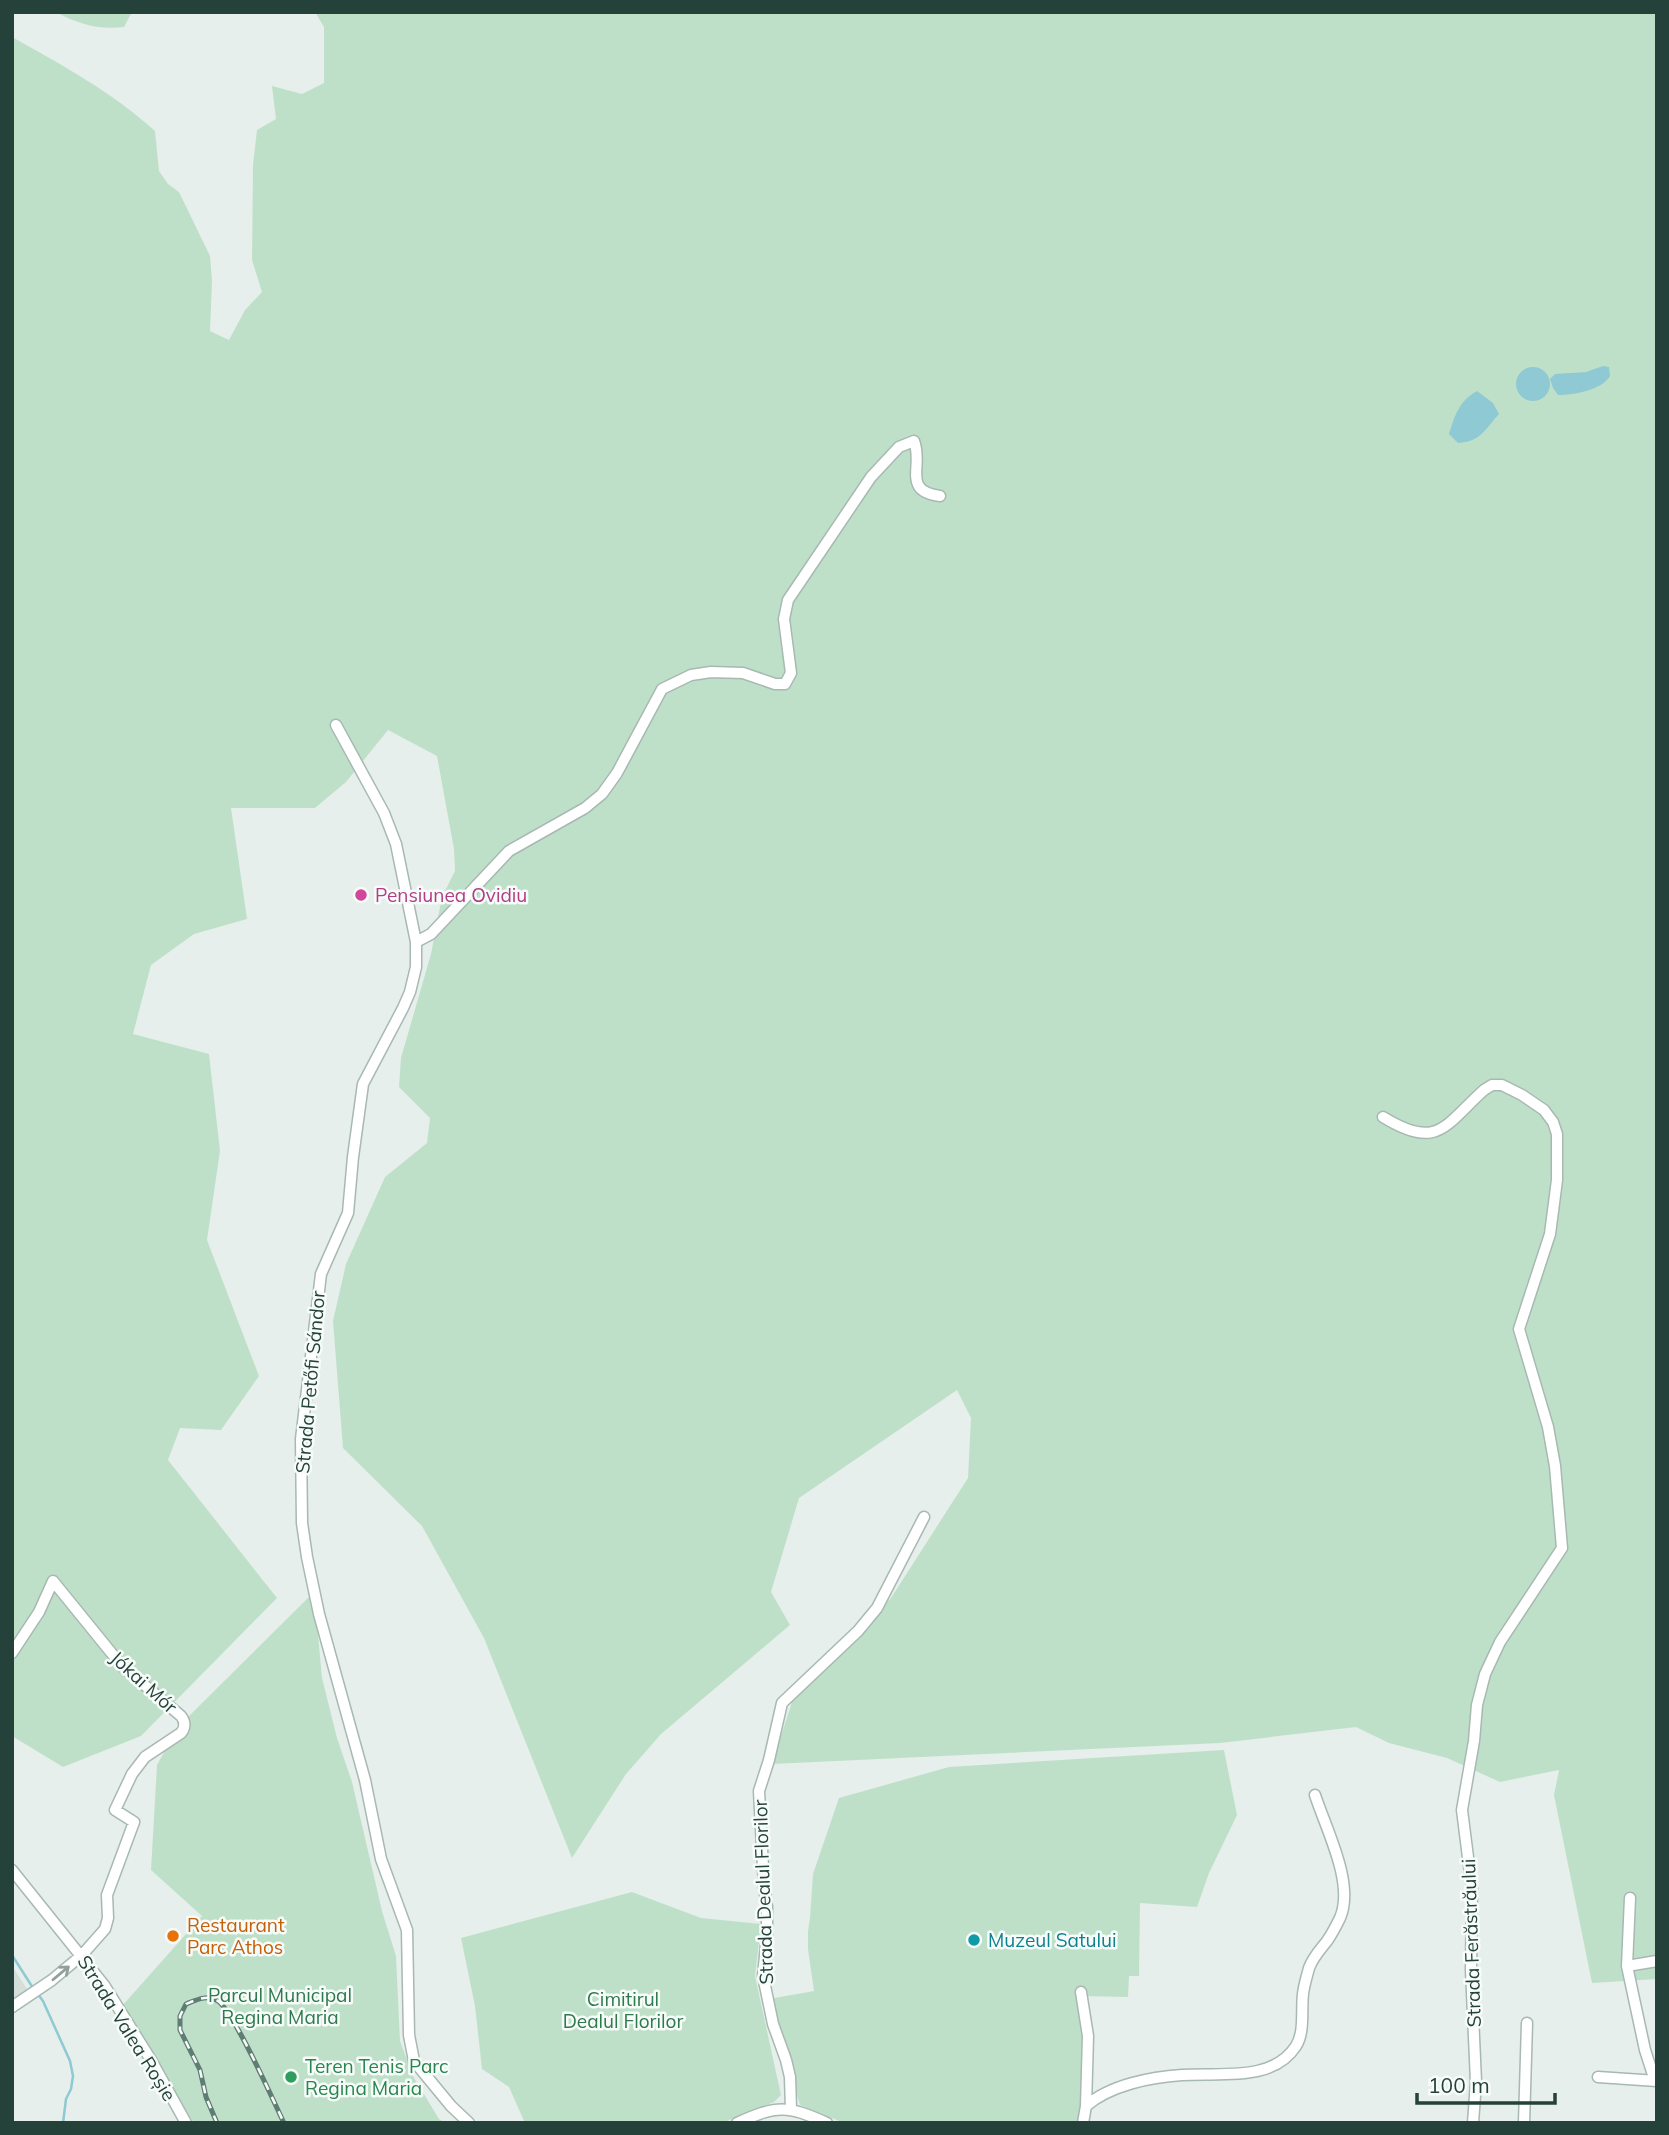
<svg xmlns="http://www.w3.org/2000/svg" width="1669" height="2135" font-family="Mulish,sans-serif">
<style>
.built{fill:#d4dfda}
.green{fill:#bfe0c8}
.water{fill:#8ec9d4}
.lines{fill:none;stroke-linecap:round;stroke-linejoin:round}
.stream{stroke:#8ec9d4;stroke-width:2.5}
.street-casing{stroke:#a8b8b2;stroke-width:13}
.street{stroke:#fff;stroke-width:10}
.rail-casing{stroke:#5f7d75;stroke-width:5}
.rail{stroke:#f7fbf9;stroke-width:2.5;stroke-dasharray:8;stroke-linecap:butt}
.oneway{stroke:#92a09c}
.hotel-dot{fill:#d1479c;stroke:#f7fbf9;stroke-width:2.5}
.food-dot{fill:#e8710a;stroke:#f7fbf9;stroke-width:2.5}
.culture-dot{fill:#0f9aa8;stroke:#f7fbf9;stroke-width:2.5}
.leisure-dot{fill:#2e9e5b;stroke:#f7fbf9;stroke-width:2.5}
.labels{text-anchor:middle;stroke-width:5;stroke-linejoin:round;paint-order:stroke}
.hotel-label{font-size:19px;fill:#b23c85;stroke:#f7fbf9;text-anchor:start}
.street-label{font-size:19px;fill:#24423a;stroke:#f7fbf9}
.food-label{font-size:19px;fill:#c56008;stroke:#f7fbf9;text-anchor:start}
.culture-label{font-size:19px;fill:#0d838f;stroke:#f7fbf9;text-anchor:start}
.park-label{font-size:19px;fill:#2d7a4b;stroke:#f7fbf9}
.leisure-label{font-size:19px;fill:#27864d;stroke:#f7fbf9;text-anchor:start}
</style>
<rect width="100%" height="100%" fill="#e6efeb"/>
<path class="built" d="M12,1966L31,1995L12,2007Z"/>
<path class="green" d="M56,12H132L124,27C98,30 78,24 56,12Z
M315,12H1657V1979L1592,1983L1554,1795L1559,1770L1500,1782L1447,1758L1389,1743L1356,1727L1220,1743L772,1764L792,1702L891,1598L968,1478L971,1418L957,1390L799,1498L771,1592L790,1625L661,1734L626,1774L572,1858L484,1638L422,1526L343,1448L333,1321L346,1264L385,1177L427,1143L430,1118L399,1087L401,1058L431,954L442,897L455,871L454,849L437,756L388,730L346,782L315,808H231L247,919L194,934L151,965L133,1034L209,1054L220,1151L207,1240L259,1376L221,1430L180,1428L168,1460L277,1598L141,1736L63,1767L12,1736V37C62,65 112,92 155,131L159,171L168,184L179,192L210,256L212,281L210,331L229,340L245,310L262,292L252,260L253,165L257,130L276,119L272,86L302,94L324,83V27Z
M314,1592L322,1678L337,1738L352,1782L382,1911L396,1956L400,2041L413,2076L439,2119L445,2123H194L122,2006L202,1916L151,1870L157,1765L178,1727Z
M1224,1750L1237,1815L1209,1873L1197,1907L1140,1903L1139,1976H1129L1128,1997L1081,1996L1084,2104L1080,2123H844L800,2105L769,1999L814,1991L808,1949V1931L810,1918L813,1874L839,1798L949,1767Z
M632,1892L701,1918L761,1924L755,1976L781,2095L774,2102L722,2123H525L509,2087L482,2069L475,2006L461,1938Z"/>
<path class="water" d="M1603,366L1609,367L1610,376C1602,390 1574,395 1558,395L1553,388L1550,379L1555,374L1586,372Z
M1516 384a17 17 0 1 1 34 0a17 17 0 1 1-34 0Z
M1477,391L1493,403L1499,414C1484,430 1482,441 1458,443L1449,434C1455,415 1459,401 1477,391Z"/>
<g class="lines">
<path class="stream" d="M12,1955L33,1988
M37,1993L43,2001L70,2061L73,2076L71,2089L66,2099L63,2123"/>
<defs>
<path id="street" d="M336,725L384,813L396,844L416,942V967L410,992L403,1008L363,1084L353,1157L348,1213L321,1274L301,1439L302,1523L307,1557L319,1614L365,1780L381,1859L407,1930L409,2035L414,2061L451,2106L469,2123
M416,942L431,934L509,851L585,808L602,794L617,773L662,689L691,675L711,672L743,673L775,684H785L791,673L784,619L788,600L871,477L899,447L914,441C924,466 901,491 940,496
M1383,1117C1438,1151 1445,1125 1484,1090L1492,1085H1502L1522,1095L1544,1110L1553,1122L1557,1134V1180L1550,1234L1519,1329L1548,1427L1555,1466L1562,1548L1500,1642L1485,1674L1477,1705L1474,1741L1462,1810L1472,1889L1471,1970L1476,2082L1473,2123
M12,1653L39,1612L53,1581L122,1666L181,1716C185,1721 186,1727 181,1733L145,1757L132,1774L115,1810L134,1822L107,1895L108,1918L105,1929L82,1955L52,1980L12,2007
M12,1870L104,1985L151,2060L186,2123
M1630,1898L1627,1966L1645,2050L1655,2081
M1627,1966L1657,1961
M1081,1992L1088,2036L1086,2106
M1598,2077L1657,2081
M791,2109L790,2077L786,2060L773,2024L763,1976L767,1935V1907L764,1886L759,1791L769,1760L782,1703L858,1631L877,1608L924,1517
M737,2123C777,2105 787,2105 827,2123
M1083,2123L1086,2106C1110,2085 1151,2077 1182,2075C1219,2072 1272,2083 1296,2046C1305,2032 1301,2009 1303,1994C1304,1985 1307,1976 1309,1968C1313,1957 1320,1950 1327,1941C1332,1934 1336,1926 1340,1918C1355,1884 1326,1829 1315,1795
M1524,2123L1527,2023"/>
</defs>
<use href="#street" class="street-casing"/>
<use href="#street" class="street"/>
<defs>
<path id="rail" d="M217,2123L206,2097L200,2070L180,2030V2016L186,2004C196,2000 208,1994 218,2001C234,2012 273,2100 284,2123"/>
</defs>
<use href="#rail" class="rail-casing"/>
<use href="#rail" class="rail"/>
</g>
<defs><path id="oneway-shaft" d="M-6 0H5M1.5-3L5.5 0L1.5 3" fill="none" stroke-width="1.6" stroke-linecap="round" stroke-linejoin="round" transform="scale(1.75)"/></defs>
<use class="oneway" href="#oneway-shaft" transform="translate(61 1973) rotate(-40)"/>
<circle class="hotel-dot" cx="361" cy="895" r="7"/>
<circle class="food-dot" cx="173" cy="1936" r="7"/>
<circle class="culture-dot" cx="974" cy="1940" r="7"/>
<circle class="leisure-dot" cx="291" cy="2077" r="7"/>
<g class="labels">
<g class="hotel-label">
<text x="375" y="902">Pensiunea Ovidiu</text>
</g>
<g class="street-label">
<text transform="translate(310 1382) rotate(-85)" y="7">Strada Petőfi Sándor</text>
<text transform="translate(144 1682) rotate(42)" y="7">Jókai Mór</text>
<text transform="translate(763 1892) rotate(-92)" y="7">Strada Dealul Florilor</text>
<text transform="translate(1471 1943) rotate(-92)" y="7">Strada Ferăstrăului</text>
<text transform="translate(127 2028) rotate(58)" y="7">Strada Valea Roșie</text>
</g>
<g class="food-label">
<text x="187" y="1932">Restaurant<tspan x="187" dy="22">Parc Athos</tspan></text>
</g>
<g class="culture-label">
<text x="988" y="1947">Muzeul Satului</text>
</g>
<g class="park-label">
<text x="280" y="2002">Parcul Municipal<tspan x="280" dy="22">Regina Maria</tspan></text>
<text x="623" y="2006">Cimitirul<tspan x="623" dy="22">Dealul Florilor</tspan></text>
</g>
<g class="leisure-label">
<text x="305" y="2073">Teren Tenis Parc<tspan x="305" dy="22">Regina Maria</tspan></text>
</g>
</g>
<rect width="1669" height="2135" fill="none" stroke="#24423a" stroke-width="28"/>
<path d="M1417 2093v10h138v-10" fill="none" stroke="#24423a" stroke-width="3.5"/>
<text x="1428" y="2093" font-size="21" fill="#24423a" stroke="#f7fbf9" stroke-width="5" paint-order="stroke">100 m</text>
</svg>
